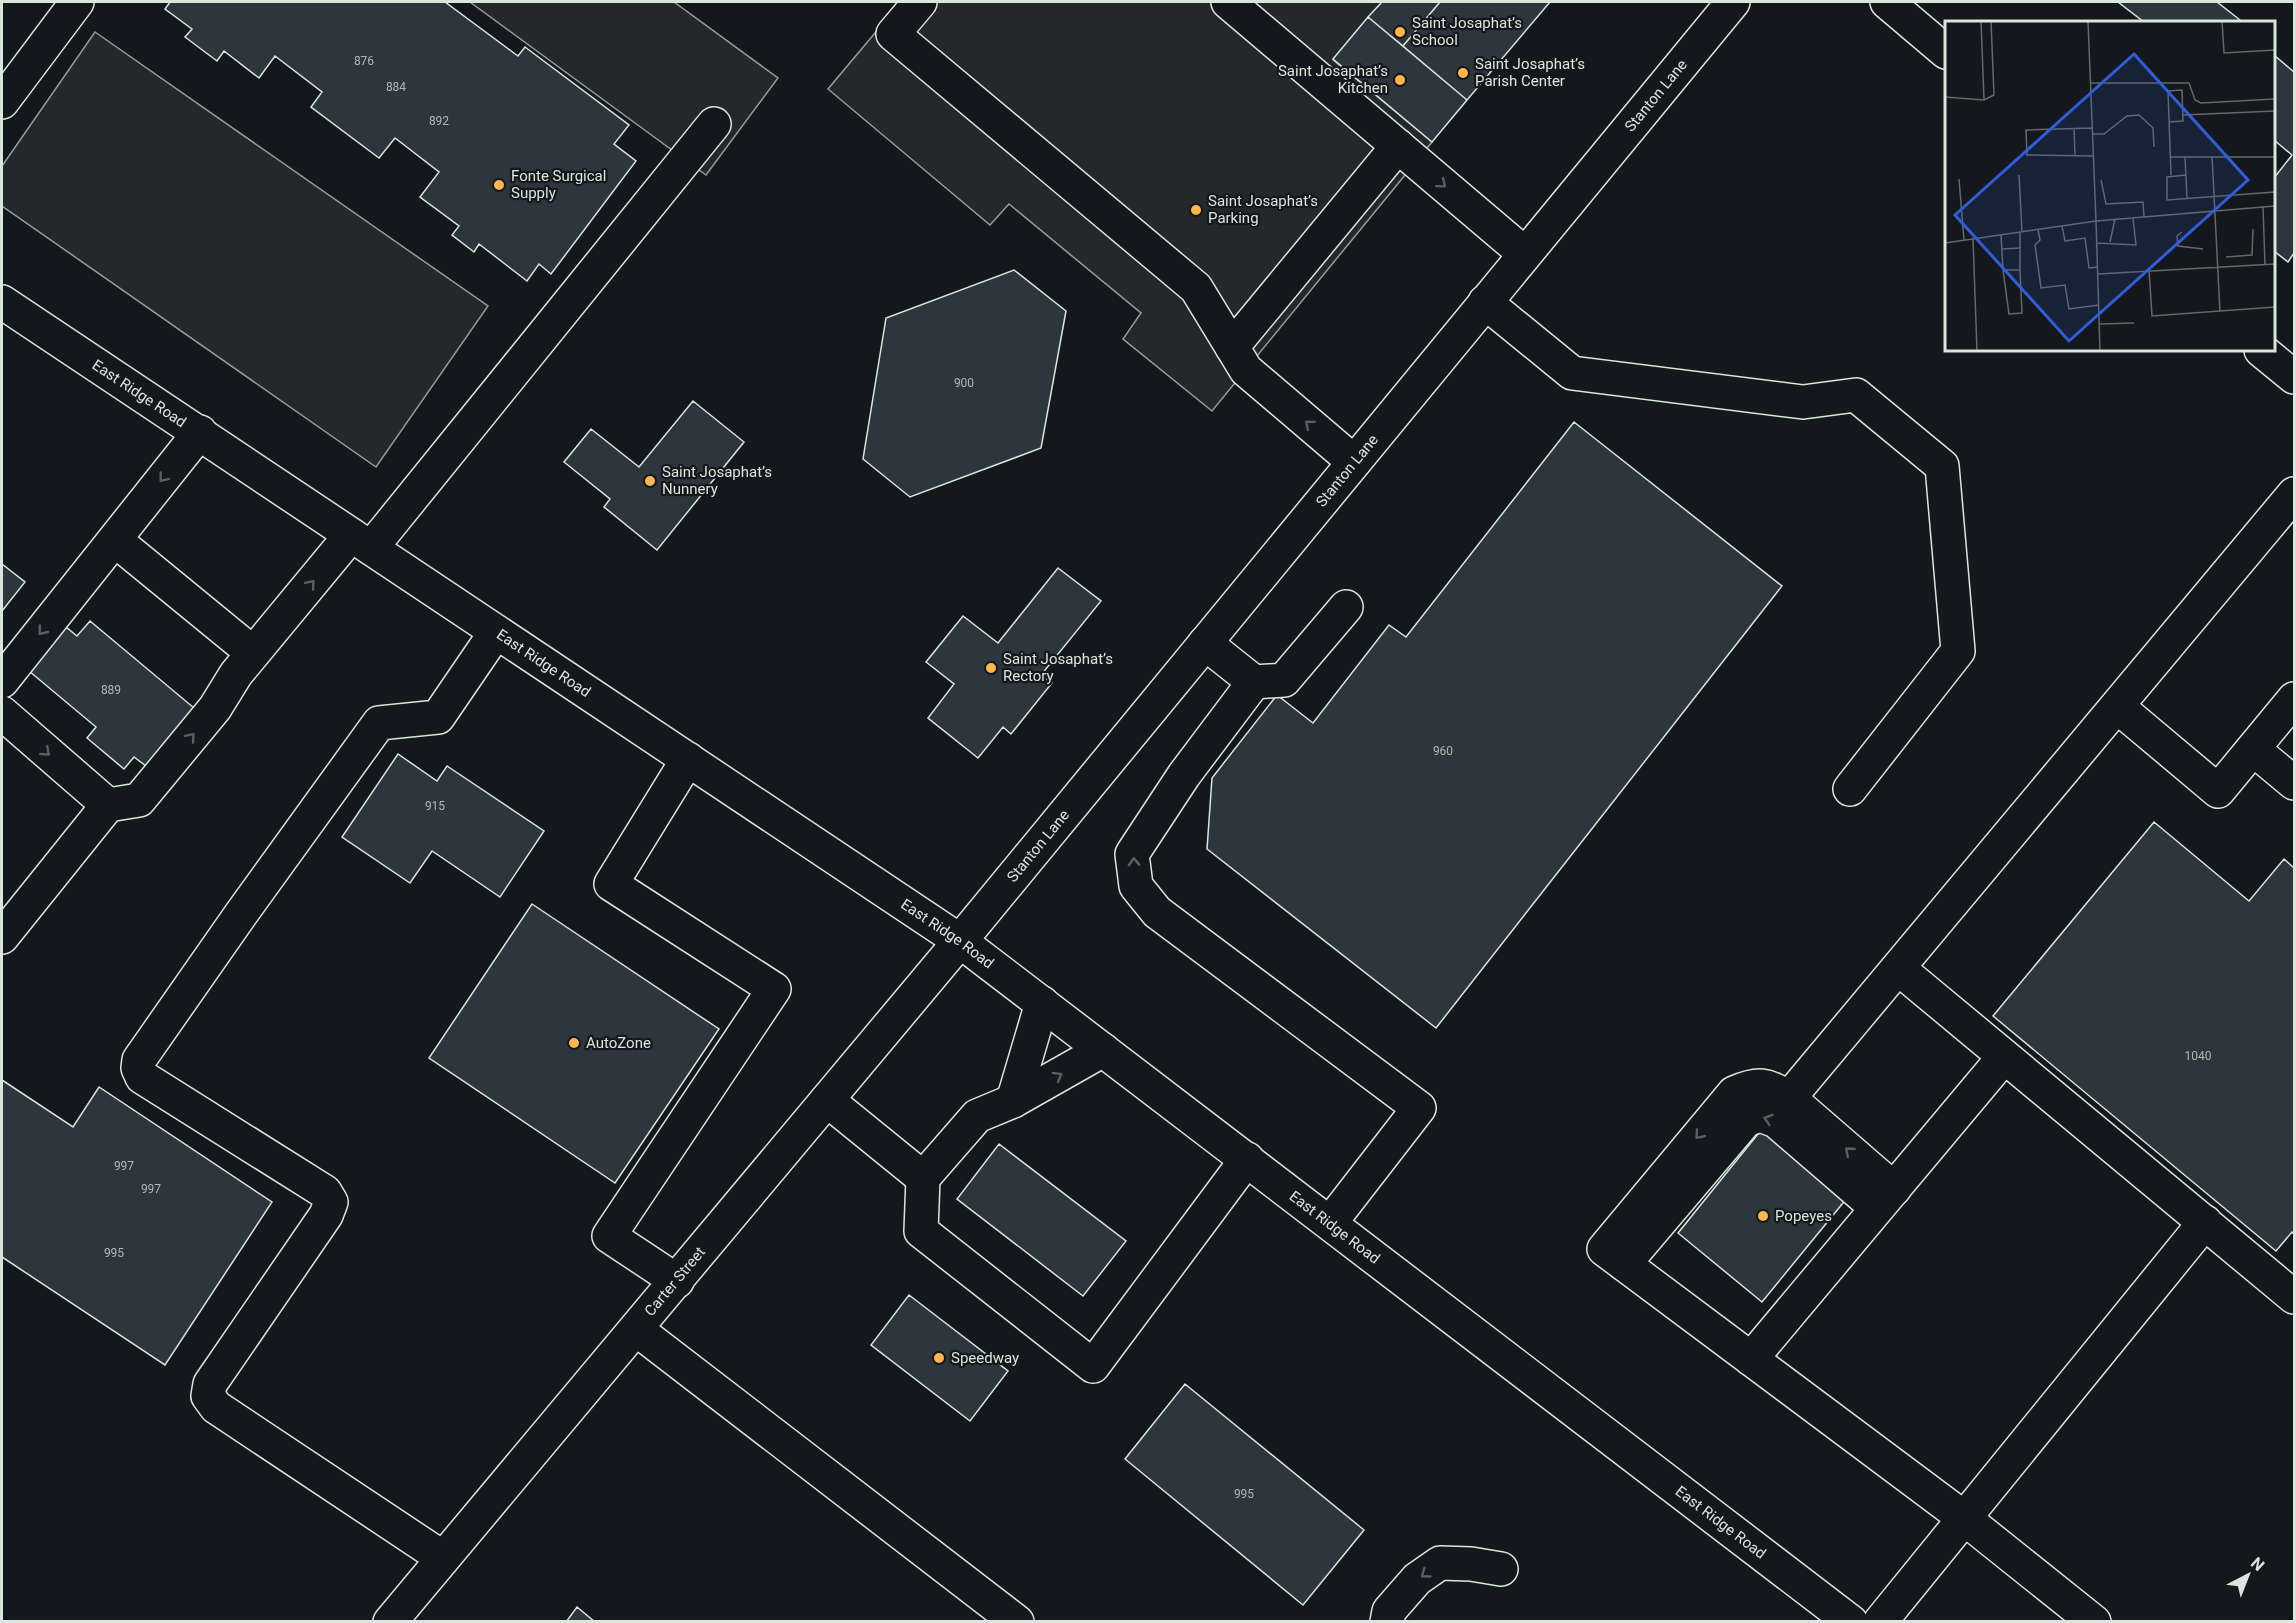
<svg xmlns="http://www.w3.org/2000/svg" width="2296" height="1623" font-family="Roboto,sans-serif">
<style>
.parking{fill:#24282b;stroke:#939e99;stroke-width:1.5}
.building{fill:#2c363c;stroke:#d8e6dc;stroke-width:1.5}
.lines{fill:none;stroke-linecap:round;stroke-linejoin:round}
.minor-casing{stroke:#d8e6dc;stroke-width:36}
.major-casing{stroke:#d8e6dc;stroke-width:36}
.minor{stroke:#14181c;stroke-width:33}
.major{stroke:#14181c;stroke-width:33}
.oneway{stroke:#59605f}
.poi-dot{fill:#ffb74d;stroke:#14181c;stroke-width:2}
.labels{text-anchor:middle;stroke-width:4.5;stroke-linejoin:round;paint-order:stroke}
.number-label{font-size:12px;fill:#adbab4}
.poi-label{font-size:15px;fill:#d8e6dc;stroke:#14181c;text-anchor:start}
.street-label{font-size:15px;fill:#d8e6dc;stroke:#14181c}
.inset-road{fill:none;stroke:#626a69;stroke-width:1.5}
.view{fill:#305dd8;fill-opacity:0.15;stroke:#305dd8;stroke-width:3}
.inset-edge{fill:none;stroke:#d8e6dc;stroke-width:3}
</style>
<rect width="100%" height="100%" fill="#14181c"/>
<path class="parking" d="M470,2H674L778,78L706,175Z
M901,2H1383L1333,60L1432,142L1212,411L1123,339L1141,313L1009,204L990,225L828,89Z
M95,32L488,306L376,467L2,206V166Z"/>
<path class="building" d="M170,2H445L518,56L525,47L629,125L614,144L636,161L551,274L539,264L527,281L479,244L474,252L452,235L459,226L420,197L439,172L395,138L379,158L311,107L322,92L275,56L259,78L224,51L217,61L185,37L192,29L165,9Z
M1382,2H1440L1403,46L1368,17Z
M1440,2H1550L1467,100L1403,46Z
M2118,2H2217L2240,20L2238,22H2144Z
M1368,17L1467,100L1432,142L1333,59Z
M2274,55L2294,72V253L2288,262L2274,251V178L2292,155L2274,140Z
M1014,270L1066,311L1041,448L910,497L863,459L886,318Z
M693,401L744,442L657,550L604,507L610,499L564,462L591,429L639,467Z
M1574,422L1782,586L1436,1028L1207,849L1212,778L1277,695L1313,723L1389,625L1406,637Z
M2,564L25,582L2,611Z
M1058,568L1101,601L1041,675L1052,683L1011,734L1003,727L978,758L928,718L954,684L926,662L963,616L998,643Z
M90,621L194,708L146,766L134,757L124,769L87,738L96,727L29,671L66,627L77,636Z
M398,754L437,781L447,766L544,831L500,897L432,851L410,883L342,837Z
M2154,822L2249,901L2284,859L2294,868V1234L2292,1232L2276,1251L1993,1016Z
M532,904L719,1029L615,1183L429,1058Z
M2,1080L73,1127L99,1087L272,1202L165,1365L2,1257Z
M1762,1129L1847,1198L1762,1302L1678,1233Z
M999,1144L1126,1241L1083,1296L957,1199Z
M909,1295L1008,1371L970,1421L871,1345Z
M1185,1384L1364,1530L1303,1605L1125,1459Z
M577,1607L595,1622H566Z"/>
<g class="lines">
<defs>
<g id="minor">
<path d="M920,2L893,34L1196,288L1246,370L1354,462"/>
<path d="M1228,2L1525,254"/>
<path d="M1887,2L1946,52"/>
<path d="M2,102L77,2"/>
<path d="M1485,302L1572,373L1803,402L1856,395L1942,466L1958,651L1850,789"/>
<path d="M1232,347L1398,146"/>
<path d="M2261,350L2294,377"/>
<path d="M115,540L253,653"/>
<path d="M371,548L714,124"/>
<path d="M1205,643L1254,682L1284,680L1346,607"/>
<path d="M2,681L200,432"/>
<path d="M1254,682L1184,775L1132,854L1136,886L1157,912L1419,1108L1330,1223"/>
<path d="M2118,707L2218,791L2294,699"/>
<path d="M2,713L108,805L139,800L215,708L236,674L351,535"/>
<path d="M2253,749L2294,783"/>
<path d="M2,937L108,805"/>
<path id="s1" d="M960,941L1733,2"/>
<path d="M1898,968L2294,1297"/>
<path d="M1103,1050L1013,1101L977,1116L923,1178L921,1231L1093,1366L1247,1159"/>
<path d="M1789,1098L2294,494"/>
<path d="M827,1100L923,1178"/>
<path d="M1013,1101L1042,1003"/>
<path d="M1894,1189L1789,1098C1766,1084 1759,1082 1734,1093L1604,1249L1964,1518L2094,1622"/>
<path d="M1624,1264L1746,1120L1760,1115L1776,1121L1877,1208"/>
<path d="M677,1281L609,1236L774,989L611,884L688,759"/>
<path d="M636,1329L1017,1622"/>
<path d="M1751,1359L2004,1057"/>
<path d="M443,1558L216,1407L208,1396L210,1384L326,1215L331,1202L325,1192L142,1077L138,1068L139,1060L241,914L379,723L438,717L496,632"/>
<path d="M1387,1622L1389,1611L1417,1579L1440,1563L1471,1564L1501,1569"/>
<path d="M1880,1622L2205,1222"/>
</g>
<g id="major">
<path id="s2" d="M2,302L960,941L1851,1622"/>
<path id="s3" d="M390,1622L960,941"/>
</g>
</defs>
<use href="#minor" class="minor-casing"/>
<use href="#major" class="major-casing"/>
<use href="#minor" class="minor"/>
<use href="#major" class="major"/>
</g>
<defs><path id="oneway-chevron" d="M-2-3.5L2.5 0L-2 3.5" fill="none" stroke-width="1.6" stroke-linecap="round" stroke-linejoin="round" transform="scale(1.5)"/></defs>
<g class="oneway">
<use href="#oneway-chevron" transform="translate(1442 184) rotate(40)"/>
<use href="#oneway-chevron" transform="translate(1309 424) rotate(-140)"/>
<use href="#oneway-chevron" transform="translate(163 478) rotate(128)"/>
<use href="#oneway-chevron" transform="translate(311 584) rotate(-50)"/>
<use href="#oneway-chevron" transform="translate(42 631) rotate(129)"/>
<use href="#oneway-chevron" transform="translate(191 737) rotate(-50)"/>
<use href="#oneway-chevron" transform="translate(46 752) rotate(41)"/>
<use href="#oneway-chevron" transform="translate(1134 862) rotate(-92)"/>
<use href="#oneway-chevron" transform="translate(1058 1076) rotate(-29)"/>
<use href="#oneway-chevron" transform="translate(1768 1119) rotate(-163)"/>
<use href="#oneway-chevron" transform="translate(1699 1135) rotate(130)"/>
<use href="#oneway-chevron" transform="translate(1849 1151) rotate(-139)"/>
<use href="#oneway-chevron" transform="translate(1425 1574) rotate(144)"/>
</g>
<g class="poi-dot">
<circle cx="1400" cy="32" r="6"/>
<circle cx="1463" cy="73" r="6"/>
<circle cx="1400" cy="80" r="6"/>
<circle cx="499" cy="185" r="6"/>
<circle cx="1196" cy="210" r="6"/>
<circle cx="650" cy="481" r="6"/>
<circle cx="991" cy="668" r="6"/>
<circle cx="574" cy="1043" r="6"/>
<circle cx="1763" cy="1216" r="6"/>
<circle cx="939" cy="1358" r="6"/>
</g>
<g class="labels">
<g class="number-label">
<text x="364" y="65">876</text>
<text x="396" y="91">884</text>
<text x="439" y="125">892</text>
<text x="964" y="387">900</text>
<text x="111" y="694">889</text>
<text x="1443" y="755">960</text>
<text x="435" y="810">915</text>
<text x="2198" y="1060">1040</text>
<text x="124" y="1170">997</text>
<text x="151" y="1193">997</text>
<text x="114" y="1257">995</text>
<text x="1244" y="1498">995</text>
</g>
<g class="poi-label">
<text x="1412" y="28">Saint Josaphat’s<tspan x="1412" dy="17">School</tspan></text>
<text x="1475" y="69">Saint Josaphat’s<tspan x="1475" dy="17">Parish Center</tspan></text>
<text x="1388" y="76" text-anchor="end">Saint Josaphat’s<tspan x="1388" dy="17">Kitchen</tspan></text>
<text x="511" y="181">Fonte Surgical<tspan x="511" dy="17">Supply</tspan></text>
<text x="1208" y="206">Saint Josaphat’s<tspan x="1208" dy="17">Parking</tspan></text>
<text x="662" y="477">Saint Josaphat’s<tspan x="662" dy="17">Nunnery</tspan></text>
<text x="1003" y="664">Saint Josaphat’s<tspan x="1003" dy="17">Rectory</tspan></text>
<text x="586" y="1048">AutoZone</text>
<text x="1775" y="1221">Popeyes</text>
<text x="951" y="1363">Speedway</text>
</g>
<g class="street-label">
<text dy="5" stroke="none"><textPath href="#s1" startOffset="1095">Stanton Lane</textPath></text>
<text dy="5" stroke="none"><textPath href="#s2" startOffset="165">East Ridge Road</textPath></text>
<text dy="5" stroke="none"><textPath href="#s1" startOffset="609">Stanton Lane</textPath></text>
<text dy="5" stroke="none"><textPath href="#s2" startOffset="651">East Ridge Road</textPath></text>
<text dy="5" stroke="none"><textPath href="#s1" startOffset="123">Stanton Lane</textPath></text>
<text dy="5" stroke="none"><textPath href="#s2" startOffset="1137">East Ridge Road</textPath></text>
<text dy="5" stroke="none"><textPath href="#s2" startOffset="1623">East Ridge Road</textPath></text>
<text dy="5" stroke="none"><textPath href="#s3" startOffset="444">Carter Street</textPath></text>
<text dy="5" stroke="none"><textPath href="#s2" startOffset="2109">East Ridge Road</textPath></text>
</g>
</g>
<g transform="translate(1945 21)">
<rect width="330" height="330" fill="#14181c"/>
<path class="inset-road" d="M36,0L39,79M143,0L151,200M217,0H251M277,0L279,32L330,29M145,62H244L250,79L256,82L330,78M0,76L39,79L49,74L46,0M238,94L330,90M224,101L238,100L237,69L223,70L226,154M129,107L130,135M147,107L81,109L82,134L148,135M147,113H159L182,95L194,94L208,107L209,126M267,135L275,291M226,136H330M240,136L242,177M74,154L77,211M241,154L222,156V179L330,171M14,158L19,219M156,159L161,183L198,181L199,196M318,186L320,244M151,200L155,330M117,205L120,220L140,217L144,247L153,246M93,208L95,219L90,224L96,267L120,264L124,288L154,284M237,211L232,215L233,225L258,228M56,214L58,249H75V211M28,218L32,330M165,221L170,198M0,222L151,200L330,185M152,222L191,224L188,197M57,228L76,227M281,236L307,234L308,208M58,249L64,293L77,292L75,249M204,249L207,295L330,286M153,253L330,243M154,303L189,302"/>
<path class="view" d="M189,33L303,159L124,320L10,194Z"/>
<rect width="330" height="330" class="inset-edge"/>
</g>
<rect width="2296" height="1623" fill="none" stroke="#d8e6dc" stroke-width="6"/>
<g transform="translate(2248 1575) rotate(42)" stroke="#14181c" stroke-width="4.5" paint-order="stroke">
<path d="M0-4.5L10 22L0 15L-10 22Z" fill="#d8e6dc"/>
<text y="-9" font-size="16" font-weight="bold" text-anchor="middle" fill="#d8e6dc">N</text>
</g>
</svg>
